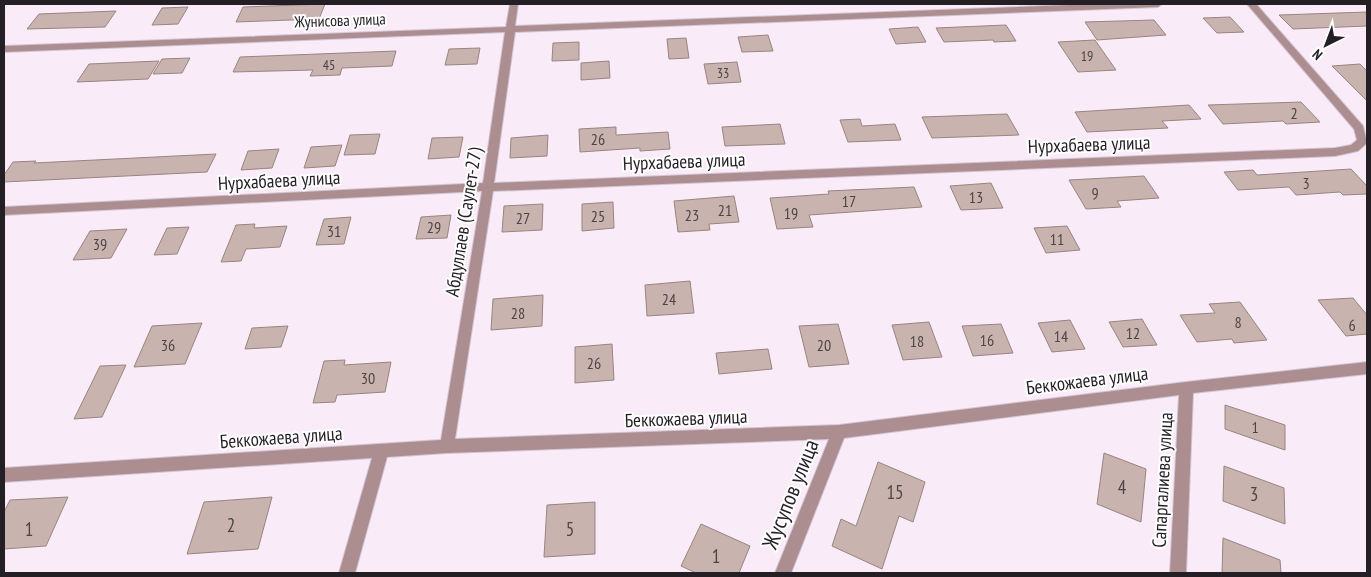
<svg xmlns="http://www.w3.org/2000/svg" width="1371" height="577" font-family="'PT Sans Narrow',sans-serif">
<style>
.building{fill:#c8b3ae;stroke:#988580}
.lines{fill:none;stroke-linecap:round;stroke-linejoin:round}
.street-casing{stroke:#d3c6d3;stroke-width:2}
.street{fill:#ac8d90;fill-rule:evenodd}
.labels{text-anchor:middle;stroke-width:4;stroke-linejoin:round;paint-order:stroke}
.far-number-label{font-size:14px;fill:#4d4446}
.far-street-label{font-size:16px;fill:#241f24;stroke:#fefefe}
.number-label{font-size:16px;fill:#4d4446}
.street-label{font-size:19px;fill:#241f24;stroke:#fefefe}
.near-number-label{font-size:19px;fill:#4d4446}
.near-street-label{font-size:22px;fill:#241f24;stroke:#fefefe}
</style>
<rect width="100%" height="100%" fill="#faebf9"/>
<path class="building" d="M325,4L319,19L236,22L243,7Z
M188,7L178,24L152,25L162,8Z
M116,11L105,27L27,29L39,14Z
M1367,12V26L1293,29L1279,15Z
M1230,17L1244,32L1217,33L1203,18Z
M1154,20L1166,35L1097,40L1085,22Z
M1006,25L1016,41L994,42L993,40L944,42L936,28Z
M918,27L926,42L896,44L889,29Z
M768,35L773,51L742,52L738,37Z
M686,38L689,58L669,59L667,39Z
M1095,40L1116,70L1078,72L1058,42Z
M579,42V60L552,61L553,43Z
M480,48L477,64L445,65L449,49Z
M396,51L392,66L342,68L340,75L310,76L313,70L233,72L240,57Z
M190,58L182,73L153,74L162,59Z
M159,61L148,79L77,82L89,64Z
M609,61L610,78L581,80V63Z
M737,62L741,82L708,84L704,64Z
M1360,64L1367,71V101L1332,66Z
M1301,102L1320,122L1286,124L1283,121L1223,124L1208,105Z
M1189,105L1201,119L1162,121L1168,128L1087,132L1075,112Z
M1007,114L1019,135L932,138L922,117Z
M860,119L862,126L895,124L901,140L848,142L840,120Z
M780,124L785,144L725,146L722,127Z
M616,127V135L668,132L670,149L640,151V148L580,152L579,129Z
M380,134L375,154L344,155L350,135Z
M548,135L547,156L510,158L511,138Z
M463,137L459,157L428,159L432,138Z
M342,145L335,166L304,168L311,147Z
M279,149L272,168L241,170L248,151Z
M216,154L207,172L4,182V175L13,162L36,161L34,163Z
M1351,169L1367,186V194L1343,195L1340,192L1296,195L1289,187L1238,190L1224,172L1253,170L1257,175Z
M1144,176L1159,198L1117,201L1121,207L1086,209L1069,180Z
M991,183L1003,208L961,210L950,186Z
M914,187L922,207L809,215L813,227L777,229L770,198L829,194L828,191Z
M734,196L739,222L709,224L710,230L678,232L674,201Z
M613,202L614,228L582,231V204Z
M543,204L542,230L502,232L504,206Z
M451,215L447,238L416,239L421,217Z
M351,217L344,244L316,245L324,219Z
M255,224L254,228L287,226L280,247L246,249L241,261L221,262L236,225Z
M1067,226L1080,250L1046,253L1034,228Z
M189,227L177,254L154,255L167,228Z
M127,229L111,258L73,260L90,231Z
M690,281L694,313L647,316L645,285Z
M543,295L542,326L491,330L493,299Z
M1353,298L1367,315V334L1346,336L1318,300Z
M1240,302L1267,340L1234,343L1232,339L1197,342L1180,315L1215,313L1209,304Z
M1142,319L1157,345L1123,347L1109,322Z
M1070,320L1085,349L1052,352L1038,323Z
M929,322L942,357L903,360L892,325Z
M202,323L185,364L134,367L152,326Z
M838,324L849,364L809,367L799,326Z
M1001,324L1013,353L973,356L962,326Z
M288,326L281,347L245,349L252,328Z
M612,344L614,380L575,383V347Z
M768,349L772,369L719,374L716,353Z
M345,360L344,365L391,362L385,392L337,395L335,402L313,403L324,361Z
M126,365L102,417L74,419L100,366Z
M1225,405L1285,425V450L1225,429Z
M1104,453L1146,469L1141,522L1097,504Z
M878,462L925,482L913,522L899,516L882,569L832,546L841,519L856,526Z
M1224,466L1284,488L1285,524L1223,501Z
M68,497L46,546L4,549V512L10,500Z
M272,497L258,549L187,554L204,502Z
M595,502V554L544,557L547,505Z
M701,524L750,546L739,573H696L681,566Z
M1223,538L1280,560L1281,573H1222Z"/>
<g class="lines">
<defs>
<path id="street" d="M510,4H518L515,26L1096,4H1162L1158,7L515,32L494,183L1335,148L1351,145L1357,140L1354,129L1247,4H1256L1363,126L1367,143L1358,151L1335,156L493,191L455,439L839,425L1186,382L1367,362V374L1193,393L1186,573H1170L1179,395L844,438L791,573H775L829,439L447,453L387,457L355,573H339L372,458L4,482V468L441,440L482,191L4,215V207L483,183L505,32L4,52V46L506,27Z"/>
</defs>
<use href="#street" class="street-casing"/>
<use href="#street" class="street"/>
</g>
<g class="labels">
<g class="far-number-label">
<text x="1087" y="61">19</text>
<text x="329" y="70">45</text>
<text x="723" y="78">33</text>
</g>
<g class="far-street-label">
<text transform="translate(340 20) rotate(-2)" y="6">Жунисова улица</text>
</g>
<g class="number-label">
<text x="1294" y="119">2</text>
<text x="598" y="145">26</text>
<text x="1306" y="189">3</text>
<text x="1095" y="199">9</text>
<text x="976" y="203">13</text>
<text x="849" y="207">17</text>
<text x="725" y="216">21</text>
<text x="791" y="219">19</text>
<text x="692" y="221">23</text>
<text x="598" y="222">25</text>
<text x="523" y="224">27</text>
<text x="434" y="233">29</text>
<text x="334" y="237">31</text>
<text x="1057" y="245">11</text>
<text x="100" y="250">39</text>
<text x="669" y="305">24</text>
<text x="518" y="319">28</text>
<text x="1238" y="328">8</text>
<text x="1352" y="331">6</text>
<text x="1133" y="339">12</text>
<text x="1061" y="342">14</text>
<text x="987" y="346">16</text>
<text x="917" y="347">18</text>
<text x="168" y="351">36</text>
<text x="824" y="351">20</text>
<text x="594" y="369">26</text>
<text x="368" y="384">30</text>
<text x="1255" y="433">1</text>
</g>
<g class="street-label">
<text transform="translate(1089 144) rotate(-2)" y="7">Нурхабаева улица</text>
<text transform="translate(684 161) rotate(-2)" y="7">Нурхабаева улица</text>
<text transform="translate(279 180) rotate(-3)" y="7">Нурхабаева улица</text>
<text transform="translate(463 222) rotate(-81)" y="7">Абдуллаев (Саулет-27)</text>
<text transform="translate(1087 380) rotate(-7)" y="7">Беккожаева улица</text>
<text transform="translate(686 418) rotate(-2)" y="7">Беккожаева улица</text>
<text transform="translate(281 437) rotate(-4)" y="7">Беккожаева улица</text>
<text transform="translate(1162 480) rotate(-87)" y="7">Сапаргалиева улица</text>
</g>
<g class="near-number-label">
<text x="1122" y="494">4</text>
<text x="895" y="499">15</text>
<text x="1254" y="501">3</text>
<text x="231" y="532">2</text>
<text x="29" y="536">1</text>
<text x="570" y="536">5</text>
<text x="716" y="563">1</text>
</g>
<g class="near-street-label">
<text transform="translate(790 494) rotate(-68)" y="8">Жусупов улица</text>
</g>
</g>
<rect width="1371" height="577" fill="none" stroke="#241f24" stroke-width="10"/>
<g transform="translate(1326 45) rotate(222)" stroke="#fefefe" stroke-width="4" paint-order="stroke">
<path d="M0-4L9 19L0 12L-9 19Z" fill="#241f24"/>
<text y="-8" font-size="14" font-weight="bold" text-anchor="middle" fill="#241f24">N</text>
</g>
</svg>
